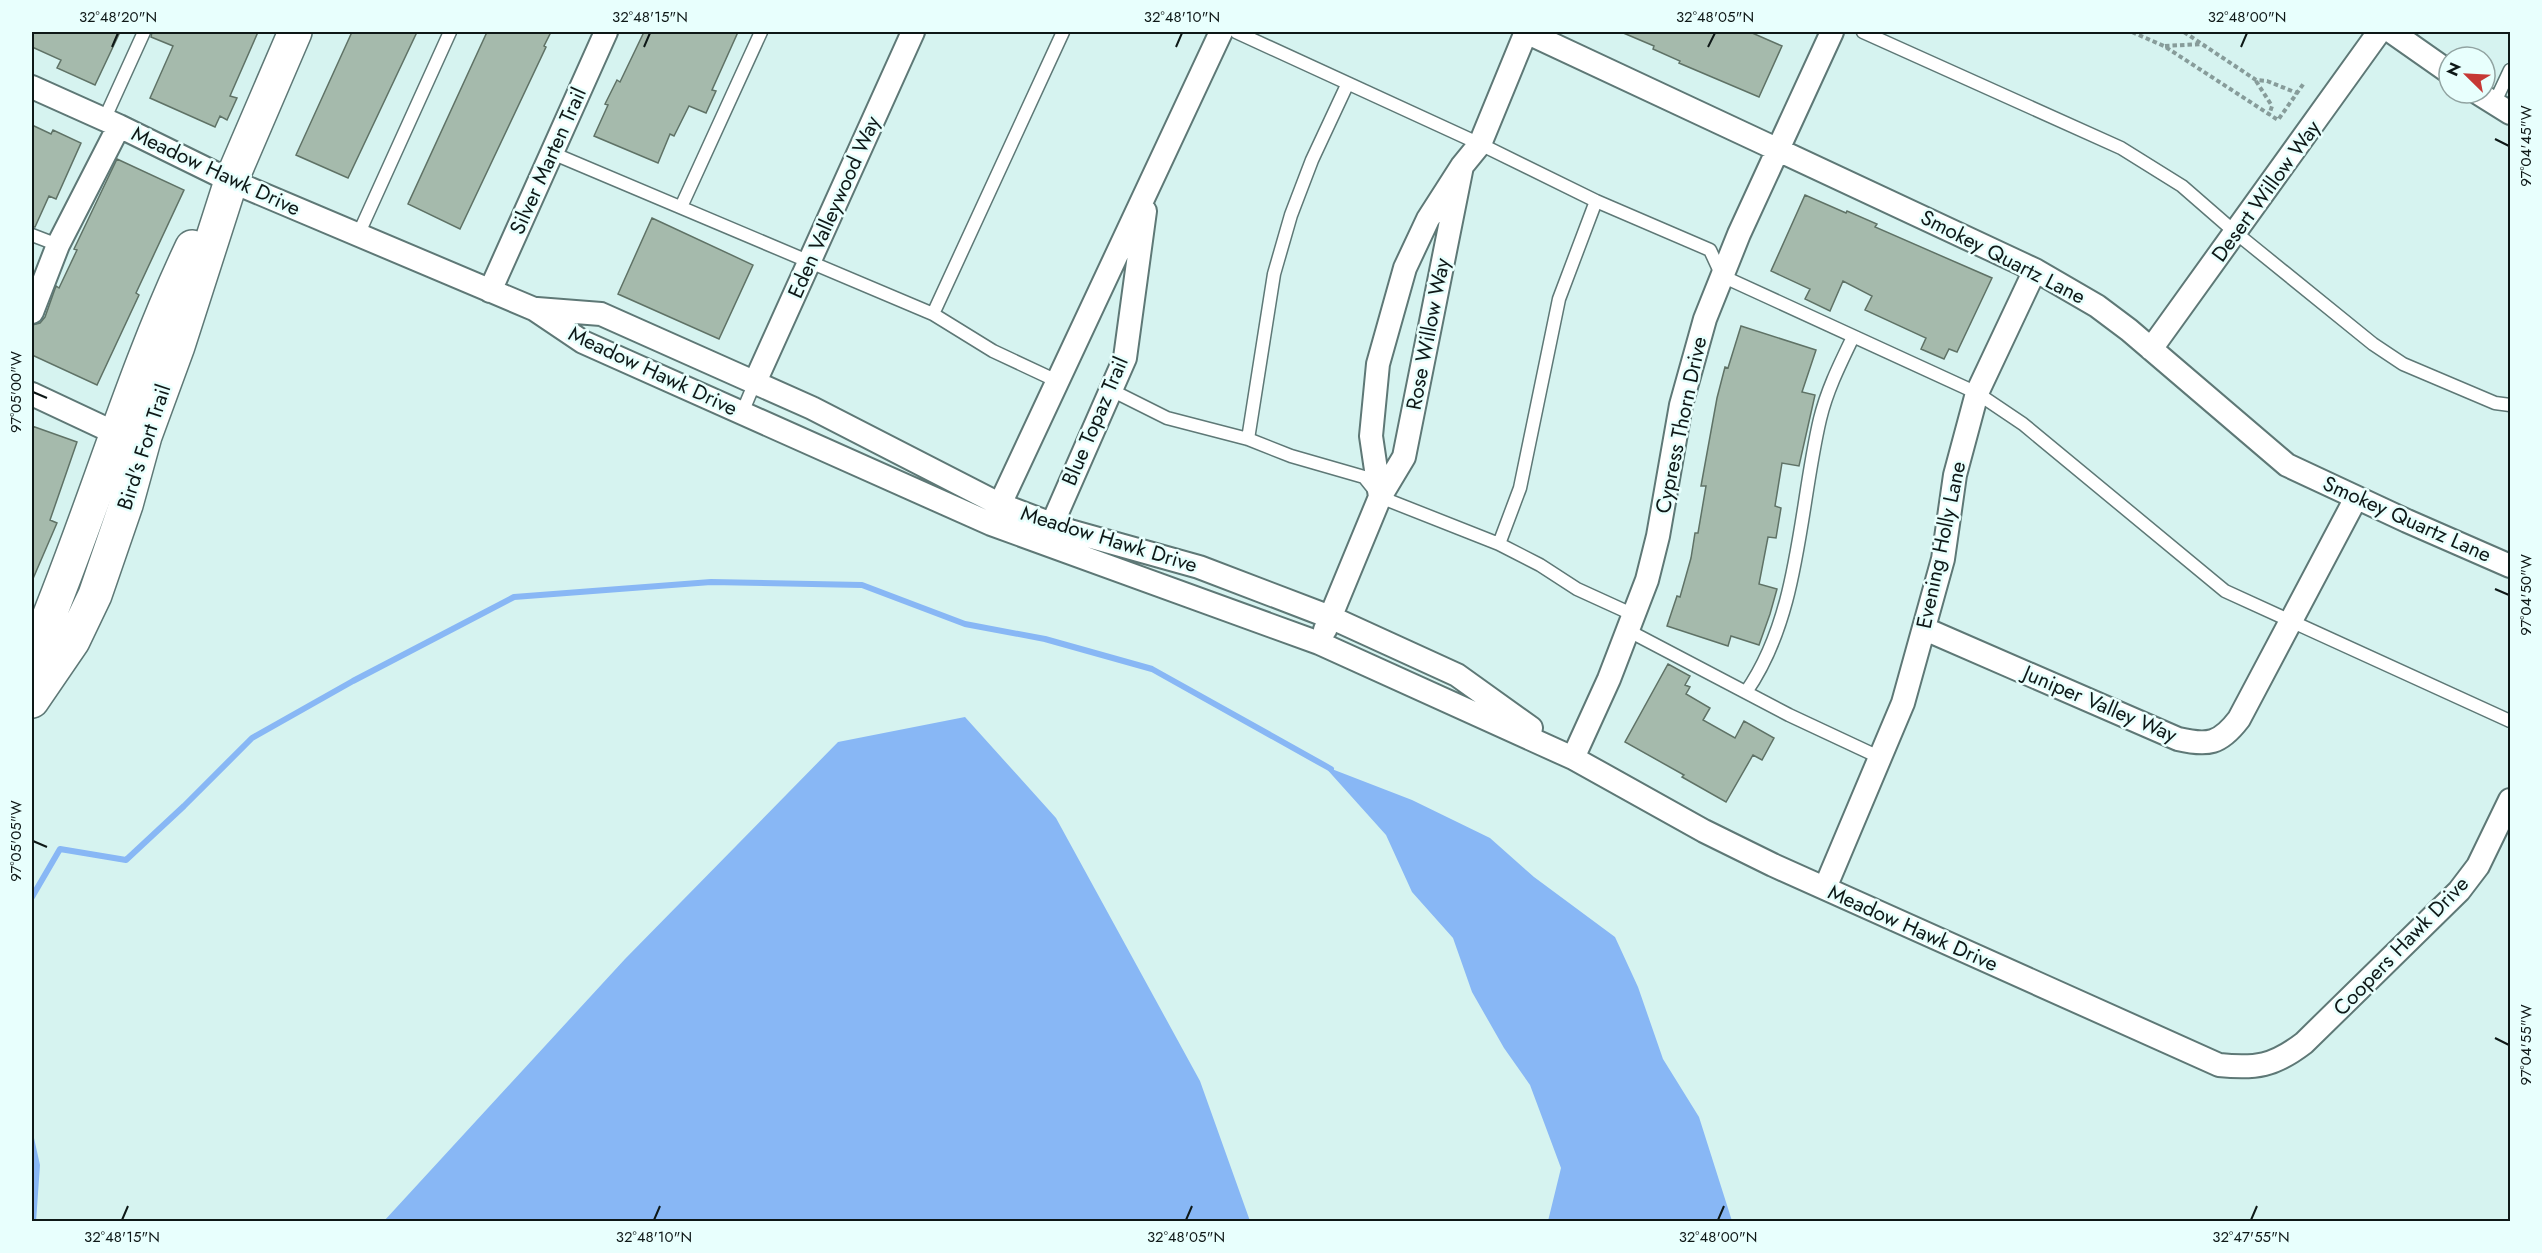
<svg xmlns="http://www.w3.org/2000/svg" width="2542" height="1253" font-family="Jost,sans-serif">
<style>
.water{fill:#88b7f5}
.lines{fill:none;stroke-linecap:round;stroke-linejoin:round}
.stream{stroke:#88b7f5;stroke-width:6}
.building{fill:#a5baac;stroke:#5f7266;stroke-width:1.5}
.lane-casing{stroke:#5e7876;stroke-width:15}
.street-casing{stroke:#5e7876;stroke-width:26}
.secondary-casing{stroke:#5e7876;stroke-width:36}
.path{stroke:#879c9a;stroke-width:4;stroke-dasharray:4.5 3;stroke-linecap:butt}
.lane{stroke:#fff;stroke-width:12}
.street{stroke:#fff;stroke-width:22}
.secondary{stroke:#fff;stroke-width:33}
.ticks{fill:none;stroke:#0e1817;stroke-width:2}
.labels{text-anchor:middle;stroke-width:5;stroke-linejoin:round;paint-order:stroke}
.street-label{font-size:21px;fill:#0e1817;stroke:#e8fffd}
.neatline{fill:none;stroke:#0e1817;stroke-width:2}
.ticks-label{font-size:15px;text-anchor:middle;fill:#0e1817}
</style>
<rect width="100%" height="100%" fill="#d6f3f0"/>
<path class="water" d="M965,717L1056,818L1200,1081L1250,1221H384L625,959L838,742Z
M1324,766L1412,800L1490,838L1534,877L1615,937L1638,987L1663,1059L1699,1117L1732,1221H1548L1561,1168L1530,1085L1504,1048L1472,992L1453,938L1412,892L1386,835Z
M32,1129L40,1165L36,1222L32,1221Z"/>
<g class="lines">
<path class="stream" d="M32,897L60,849L126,860L184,806L252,738L353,681L514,597L711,582L862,585L965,624L1045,639L1152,669L1331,769"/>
</g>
<path class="building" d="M32,32H120L95,85L57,68L61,60L32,47Z
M152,32H258L230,96L237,98L227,120L220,116L215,127L150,98L173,46L151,37Z
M352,32H417L348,178L296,155Z
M487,32H551L544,46L546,47L460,229L408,204Z
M644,32H738L712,90L716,91L706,113L689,106L674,136L670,134L658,163L594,136L608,105L605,104L617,80L620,82Z
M1621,32H1750L1782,46L1759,97L1679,63L1680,61L1653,49L1654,46Z
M32,125L51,134L53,130L81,143L56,199L49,196L35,227H32Z
M117,159L184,190L136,293L139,295L97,385L32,355V325L40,323L45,317L56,286L59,288L77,250L74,249Z
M1805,195L1846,213L1847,211L1877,224L1875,227L1992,278L1957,352L1949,349L1944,359L1921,349L1926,338L1865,310L1872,296L1843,281L1830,311L1805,299L1810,289L1771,271Z
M652,218L753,265L719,339L618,294Z
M1741,326L1816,350L1802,392L1815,395L1799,466L1782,463L1775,506L1781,508L1776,538L1768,537L1759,584L1777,589L1770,614L1759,645L1731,636L1728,646L1667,626L1677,596L1680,597L1691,558L1695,533H1698L1706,486H1701L1717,398L1725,367L1728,368Z
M32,426L77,442L50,520L57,523L32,581Z
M1668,664L1690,676L1685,685L1690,687L1686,694L1710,708L1703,720L1735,738L1744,721L1774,738L1762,760L1753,755L1726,802L1682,777L1684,775L1625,742Z"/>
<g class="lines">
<defs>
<path id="lane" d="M1236,32L1480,144L1596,201L1710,250L1722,276L1977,393L2023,424L2225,591L2510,721
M1863,32L2121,148L2182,186L2236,233L2373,344L2403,364L2495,403L2510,405
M2494,104L2510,70
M104,120L144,32
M552,153L933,314L993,351L1057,381
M681,207L761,32
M32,235L58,245
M358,235L450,32
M933,314L1063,32
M1111,390L1167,418L1248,439L1291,456L1364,477L1380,497L1499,544L1540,565L1577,589L1634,615
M742,413L755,382
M1248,439L1274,274L1291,215L1312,160L1347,85
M1499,544L1520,488L1559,299L1596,201
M1629,631L1789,715L1881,758
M1746,692C1800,615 1799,508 1820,419C1827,390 1840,364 1853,337"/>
<path id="street" d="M1526,32L2035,270L2097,306L2129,330L2287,465L2407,521L2510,566
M2392,32L2449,72
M32,87L119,126L231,181L534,309L583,342L991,524L1319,643L1573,758L1704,831L1773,865L2219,1065C2256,1069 2274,1066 2304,1043L2459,891L2478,866L2510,800
M2478,93L2510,113
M490,291L606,32
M537,309L601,314L812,408L999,504L1070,531L1199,567L1330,617L1457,675L1531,728
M32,312L58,245L119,126
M2151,349L2379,32
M755,382L913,32
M32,394L130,440
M1380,497L1371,436L1378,364L1405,268L1428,219L1462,166L1480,144L1526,32
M994,517L1221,32
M1046,538L1125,358L1145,211
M1925,629L2178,739C2208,746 2220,744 2239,719L2356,498
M1325,630L1380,497L1404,457L1462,166
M1573,758L1609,679L1647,580L1658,536L1681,405L1705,319L1739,234L1832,32
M1825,888L1903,703L1943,559L1955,475L1977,393L2035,270"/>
<path id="secondary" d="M32,658C90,523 129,380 192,247
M32,701L73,641L95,595L126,505L145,436L178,346L231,181L295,32"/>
</defs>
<use href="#lane" class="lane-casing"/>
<use href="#street" class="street-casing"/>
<use href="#secondary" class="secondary-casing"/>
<path class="path" d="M2132,32L2164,46L2278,120L2304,83
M2184,32L2256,80L2267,81L2297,93
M2165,46L2202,44
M2256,81L2272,106L2269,115"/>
<use href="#lane" class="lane"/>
<use href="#street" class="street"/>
<use href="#secondary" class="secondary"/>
</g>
<path class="ticks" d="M112,47L118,33M644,47L650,33M1176,47L1182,33M1708,47L1715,33M2241,47L2247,33M2495,139L2509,146M33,392L47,398M2495,589L2509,595M33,841L47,847M2495,1038L2509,1045M122,1220L128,1206M654,1220L660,1206M1186,1220L1192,1206M1718,1220L1724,1206M2251,1220L2257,1206"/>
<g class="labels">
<g class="street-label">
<text transform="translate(548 161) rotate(-66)" y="7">Silver Marten Trail</text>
<text transform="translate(216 171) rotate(25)" y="7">Meadow Hawk Drive</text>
<text transform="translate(2266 191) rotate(-54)" y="7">Desert Willow Way</text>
<text transform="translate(834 207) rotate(-66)" y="7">Eden Valleywood Way</text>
<text transform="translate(2003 257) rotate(27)" y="7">Smokey Quartz Lane</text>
<text transform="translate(1428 334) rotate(-79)" y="7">Rose Willow Way</text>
<text transform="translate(653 371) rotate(25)" y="7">Meadow Hawk Drive</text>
<text transform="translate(1095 421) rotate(-67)" y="7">Blue Topaz Trail</text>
<text transform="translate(1681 425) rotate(-78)" y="7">Cypress Thorn Drive</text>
<text transform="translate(144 447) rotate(-72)" y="7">Bird's Fort Trail</text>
<text transform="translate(2407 519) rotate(24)" y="7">Smokey Quartz Lane</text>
<text transform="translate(1109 539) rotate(17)" y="7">Meadow Hawk Drive</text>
<text transform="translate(1941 545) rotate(-78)" y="7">Evening Holly Lane</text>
<text transform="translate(2100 704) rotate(23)" y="7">Juniper Valley Way</text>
<text transform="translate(1913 928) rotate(24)" y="7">Meadow Hawk Drive</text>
<text transform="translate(2401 946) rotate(-46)" y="7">Coopers Hawk Drive</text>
</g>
</g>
<rect width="2542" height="1253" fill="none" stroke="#e8fffd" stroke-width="66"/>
<g transform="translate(2467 75) rotate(294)"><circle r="28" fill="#e8fffd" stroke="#91a3a1" stroke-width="1.5"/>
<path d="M0-4.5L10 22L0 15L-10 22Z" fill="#c63835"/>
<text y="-9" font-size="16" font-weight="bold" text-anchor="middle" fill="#0e1817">N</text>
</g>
<rect x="33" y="33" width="2476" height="1187" class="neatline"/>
<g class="ticks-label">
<text x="118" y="22">32°48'20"N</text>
<text x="650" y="22">32°48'15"N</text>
<text x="1182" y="22">32°48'10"N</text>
<text x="1715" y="22">32°48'05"N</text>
<text x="2247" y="22">32°48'00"N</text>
<text transform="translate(2526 146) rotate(-90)" y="5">97°04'45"W</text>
<text transform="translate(16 392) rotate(-90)" y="5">97°05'00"W</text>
<text transform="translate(2526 595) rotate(-90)" y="5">97°04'50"W</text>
<text transform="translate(16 841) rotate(-90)" y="5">97°05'05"W</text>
<text transform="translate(2526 1045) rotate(-90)" y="5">97°04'55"W</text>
<text x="122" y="1242">32°48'15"N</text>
<text x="654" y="1242">32°48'10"N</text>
<text x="1186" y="1242">32°48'05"N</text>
<text x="1718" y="1242">32°48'00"N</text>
<text x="2251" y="1242">32°47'55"N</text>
</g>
</svg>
